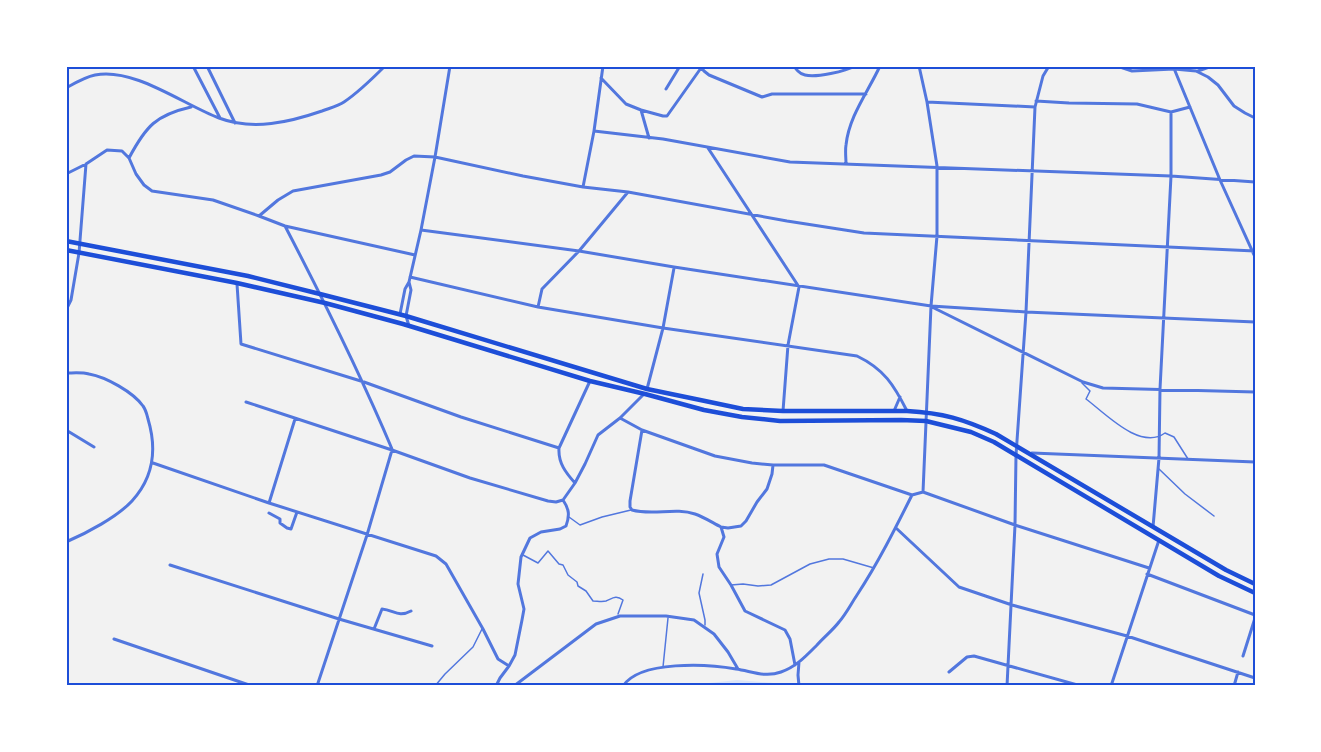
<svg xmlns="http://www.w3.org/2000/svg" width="1321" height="752" font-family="'Roboto Serif',serif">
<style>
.green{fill:#dbe4f7}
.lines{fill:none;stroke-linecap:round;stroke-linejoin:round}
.service{stroke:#5277de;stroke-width:1.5}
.minor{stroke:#5277de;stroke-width:3}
.secondary{stroke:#1d4ed8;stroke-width:4.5}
.neatline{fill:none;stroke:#1d4ed8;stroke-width:2}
</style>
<rect width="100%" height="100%" fill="#f2f2f2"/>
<path class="green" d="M737,680L785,684L786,686H681Z"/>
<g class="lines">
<path class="service" d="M1082,383L1090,391L1086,399C1105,413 1140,451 1165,433L1174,437L1188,459
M1159,469L1185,494L1214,516
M569,517L580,525L602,517L631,510
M523,555L538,563L548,551L559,564L563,565L568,575L577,582L578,586L586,591L593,601C597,601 602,602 606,601C613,598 616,595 623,600L618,614
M703,574L699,593L705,620V625
M731,585L743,584L758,586L771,585L810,564L829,559H843L874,568
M663,667L668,618
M435,686L445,674L473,647L482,629"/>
<path class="minor" d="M193,66L220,118
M207,66L235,123
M700,66L704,71L709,75L762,97L772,94H866
M796,66V69C800,73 800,74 805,75C816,78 846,71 855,66
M919,66L927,102L937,166V236L931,306L923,492
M1117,66L1132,71L1174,69L1196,71L1208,77L1218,85L1234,106L1245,113L1255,118
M1173,66L1220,180L1255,257
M1198,71L1212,66
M601,78L626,104L641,110L649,138
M66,88C75,83 85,77 95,75C134,67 184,105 219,118C253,131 290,122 322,111C330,108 338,106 344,102C359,92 372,79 385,66
M666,89L680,66
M1036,101L1069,103L1137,104L1171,112L1190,107
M927,102L1035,107
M641,110L663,116H667L701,68
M594,131L663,139L790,162L1171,176L1255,182
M708,148L799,287L788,345L783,411
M129,158C146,126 156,115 191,107
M846,164C846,158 845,151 846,145C849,116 868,92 880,66
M66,174L86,164L107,150L122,151L129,158L136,174L144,185L152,191L213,200L259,216L285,226L415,255
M583,187L594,131L603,66
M259,216L278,200L293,191L381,175L390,172L406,160L414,156L435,157L523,176L583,187L628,192L787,221L864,233L1255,251
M285,226C323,299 360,373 392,449
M421,230L579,251L674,267L931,306L1026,312L1255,322
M410,277L538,307L663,328L857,356C884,369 894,385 907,411
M409,282L411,290L406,316L409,326
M237,284L241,344L364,382L461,417L559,448
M538,307L542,289L579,251L628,192
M932,307L1083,382L1103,388L1255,392
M66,310L71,300L79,253L86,164
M400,314L405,289L409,282L421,230L435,157L450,66
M66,373C73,373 82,372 89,374C106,377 133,392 143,406C146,410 147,415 148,419C157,449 154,477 132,501C117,517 87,533 66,542
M647,389L663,328L674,268
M246,402L392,450L470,478L548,501L556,502L563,500
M894,411L900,397
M620,418L642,430L715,456L752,463L773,465H824L912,495L923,492
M66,430L94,447
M642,430L630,501V507L632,510C653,516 675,507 695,514C704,517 713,523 721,527L724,537L717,554L719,567L731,585L745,611L785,630L790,639L795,665
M1032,453L1255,462
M153,463L269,503L436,556L446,564L483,629L498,659L509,666
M575,483C566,473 558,463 559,448L590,381
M923,492L1015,525L1149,568
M563,500L575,483L585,464L598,435L620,418L644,394
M269,503L295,419
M269,513L280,519V523L287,528L291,529L297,512
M721,527L728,528L741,526L746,521L757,502L767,489L772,474L773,465
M1153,527L1159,458L1160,389L1171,176V112
M896,528L959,587L1012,605L1127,636L1255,678
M170,565L339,619L432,646
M1147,574L1255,615
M374,629L382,609C394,610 398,618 411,611
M114,639L252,686
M1243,656L1255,618
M799,662L798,675L799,686
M949,672L967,657L974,656L1081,686
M317,686L367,535L392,450
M496,686L500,678L509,666L515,655L522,620L524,609L518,584L521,557L530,538L541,532L560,529L566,526C570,515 569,509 563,500
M514,686L596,624L620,616H666L694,620L714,634L728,652L738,669
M623,686C640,660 708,664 736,669C751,671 765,678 781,672C796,667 806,656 817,645C824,637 833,630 839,622C846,614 851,604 857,595C878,563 895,529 912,495
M1007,686L1015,525L1016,455L1026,312L1035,107L1043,76L1049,66
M1111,686L1159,540
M1234,686L1238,672"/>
<path class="secondary" d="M66,241L248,276L320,294L406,316L647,389L705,401L743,409L783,411H907C943,413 963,419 996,434L1226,570L1255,584
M66,250L237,283L325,303L403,324L590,381L645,394L704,410L742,417L780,421L901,420L926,421L971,432L994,442L1219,576L1255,593"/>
</g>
<rect width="1321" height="752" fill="none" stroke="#ffffff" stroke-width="135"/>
<rect x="68" y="68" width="1186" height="616" class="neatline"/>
</svg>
